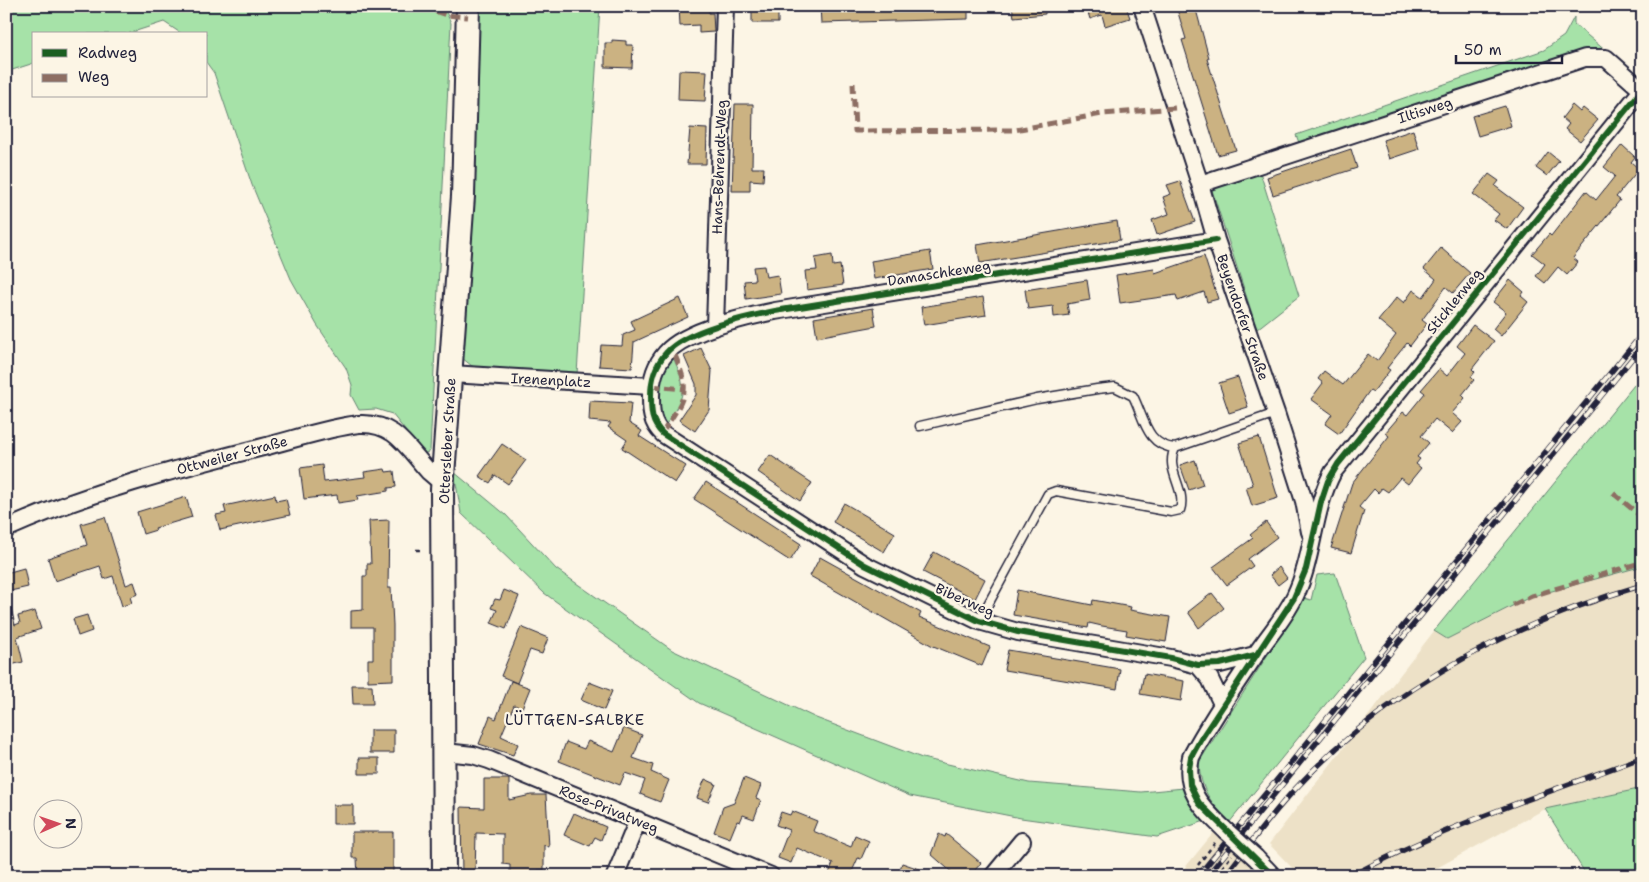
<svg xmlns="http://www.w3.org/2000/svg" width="1649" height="882" font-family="'Shantell Sans',sans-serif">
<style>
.built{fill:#ede1c7}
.green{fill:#a6e2a8;stroke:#648272}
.building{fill:#cbb282;stroke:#22223b}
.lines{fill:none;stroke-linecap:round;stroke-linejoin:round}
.service-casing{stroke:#22223b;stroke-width:11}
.minor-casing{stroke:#22223b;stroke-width:20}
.secondary-casing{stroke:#22223b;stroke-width:26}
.path{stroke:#22223b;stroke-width:2.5;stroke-dasharray:4 4;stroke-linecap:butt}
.service{stroke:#fcf5e5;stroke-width:8}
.minor{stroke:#fcf5e5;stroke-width:16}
.secondary{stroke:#fcf5e5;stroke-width:22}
.rail-casing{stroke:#22223b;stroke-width:5.5}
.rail{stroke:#fcf5e5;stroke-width:4;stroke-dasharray:11;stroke-linecap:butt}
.minor-bridge-casing{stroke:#22223b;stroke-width:20;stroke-linecap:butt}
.minor-bridge{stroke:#fcf5e5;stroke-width:16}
.quiet{stroke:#8d6e63;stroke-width:5;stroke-dasharray:10 5;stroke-linecap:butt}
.cycleway-casing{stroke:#fcf5e5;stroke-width:9}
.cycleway{stroke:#1b5e20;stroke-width:6}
.labels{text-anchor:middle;stroke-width:4.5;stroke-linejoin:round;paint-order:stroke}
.street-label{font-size:14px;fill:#22223b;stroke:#fcf5e5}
.neighbourhood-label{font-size:15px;letter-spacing:1px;fill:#22223b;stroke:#fcf5e5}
</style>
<rect width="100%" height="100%" fill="#fcf5e5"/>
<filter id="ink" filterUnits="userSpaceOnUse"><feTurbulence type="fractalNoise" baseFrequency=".02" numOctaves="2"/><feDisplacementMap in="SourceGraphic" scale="10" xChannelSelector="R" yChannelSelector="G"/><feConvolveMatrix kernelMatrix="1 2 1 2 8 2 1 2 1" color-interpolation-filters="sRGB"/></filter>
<g filter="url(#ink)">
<path class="built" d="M1643,566V788L1545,809L1422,876H1300L1269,844L1434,631L1447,639L1530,597Z
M1215,831L1246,856L1262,876H1178Z"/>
<path class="green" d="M6,6H448L446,12L451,23L430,451L424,454L392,414L376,409L359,410L351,395L352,385L346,368L317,325L291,279L252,185L214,73L206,62V34H182L164,22L127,34H34V63L6,72Z
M476,6H600L577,374L482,369L472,366L462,358Z
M1574,17V24L1607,52L1300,145L1296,135L1544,50L1564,36Z
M1259,169L1299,296L1257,329L1210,184Z
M672,355C688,390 686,394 665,426C658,416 659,380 664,368C665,363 670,359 672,355Z
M1643,374V566L1530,597L1447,639L1434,631Z
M454,472L506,515L556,569L672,650L816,718L922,758L1029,783L1141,792L1184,788L1189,804L1205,821L1157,837L1021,818L910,796L699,703L544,593L461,513Z
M1335,573L1364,657L1229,823C1211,802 1200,790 1199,762L1304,598L1311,600L1317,575Z
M1643,788V876H1587L1545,809Z"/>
<path class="building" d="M679,6H709V13H713L714,32L699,33V25L680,26Z
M752,6H778V23H752Z
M820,6H968V19L821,23Z
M1012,6H1045V14L1014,17Z
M1086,6H1126L1130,18L1105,26L1102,15L1090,19Z
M1176,6H1195L1209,58L1207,59L1236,150L1218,155L1182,40L1186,39Z
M612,40L626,41V45H633L632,68L605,67V43H612Z
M679,70L707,71L705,101L678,100Z
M735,104H753L752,168H764L763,181L750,180V191H732Z
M1572,105L1580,112L1583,108L1598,120L1580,141L1565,129L1569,124L1562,118Z
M1505,106L1511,126L1478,136L1472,116Z
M690,128L707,129L706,164H687Z
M1413,130L1419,149L1389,159L1383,140Z
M1622,145L1635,157L1631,162L1639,169L1616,197L1620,200L1573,258L1578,262L1567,275L1558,267L1545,283L1536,276L1545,264L1532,254L1549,234L1551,236L1586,191L1596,200L1615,176L1604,167Z
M1351,149L1357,168L1273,195L1267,177Z
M1548,152L1559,161L1547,176L1536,168Z
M1489,174L1499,181L1495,186L1523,207L1507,229L1494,220L1499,214L1473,194Z
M1180,181L1195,222L1157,235L1152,220L1169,214L1163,197L1171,194L1167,185Z
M1117,221L1120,240L980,263L977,245Z
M1441,248L1470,273L1453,293L1446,287L1422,320L1427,324L1410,346L1407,343L1387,368L1390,370L1373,392L1370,390L1339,434L1325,424L1332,414L1311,399L1323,383L1318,379L1324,371L1343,385L1368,354L1377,361L1396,335L1378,320L1397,297L1404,303L1413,290L1423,297L1436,279L1424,269Z
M930,251L933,269L874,279L871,261Z
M832,255L833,266L840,265L843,285L807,290L805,271L817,270L815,258Z
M1204,256L1218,299L1207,302L1204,292L1178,301L1176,295L1120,303L1116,275L1154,269L1155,273Z
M764,266L766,277L778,275L781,294L746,299L744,281L755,280L753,267Z
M1087,280L1090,300L1067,304L1069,315L1054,317L1053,306L1028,309L1025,290Z
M1510,280L1524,292L1521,296L1528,302L1501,336L1493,329L1506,312L1493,302Z
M983,297L986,315L924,325L921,307Z
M680,298L688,317L634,342L632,368L599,366L601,345L622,346L623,335L635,330L631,321Z
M873,308L876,326L817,337L814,318Z
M1473,325L1494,341L1472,369L1475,372L1471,377L1474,380L1462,395L1465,398L1452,413L1462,422L1452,433L1435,419L1421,436L1429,443L1417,457L1420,459L1416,464L1421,468L1408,484L1400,478L1388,492L1382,488L1378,493L1374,489L1359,507L1364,511L1351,553L1331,548L1352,483L1389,436L1385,433L1403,412L1407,415L1425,393L1421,390L1439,369L1447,376L1465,353L1457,346Z
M701,348L712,371L709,410L695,431L679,420L696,395V384L684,356Z
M1238,377L1248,407L1229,413L1219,383Z
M590,401L631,403L629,423L642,431L639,436L686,466L675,483L622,448L627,440L608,427L611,423L589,421Z
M1259,437L1278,498L1252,506L1246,487L1253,485L1239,443Z
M502,444L526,460L508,484L495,475L490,483L479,476Z
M770,455L812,483L800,501L758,472Z
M1195,460L1203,485L1189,490L1180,465Z
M322,465L324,482L365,477L364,472L385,469L386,472L394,471L396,487L388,488V491L357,496L358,500L338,503L337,495L304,499L300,468Z
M706,482L801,544L790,561L694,499Z
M275,495L276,501L286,499L290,515L220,530L216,515L226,513L224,506Z
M186,497L192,517L155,528L156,530L143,534L137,512Z
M844,503L895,533L884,552L833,522Z
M105,517L126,585L134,582L138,594L130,597L132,603L122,606L113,576L104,579L100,566L55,581L48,558L87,545L81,524Z
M389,520L388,588H391L393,625V680L368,681V659H373V627H351V611L363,610V576H367V564H371L369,521Z
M1266,522L1277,537L1248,559L1253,566L1227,585L1213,567L1253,538L1250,535Z
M934,552L985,579L975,599L923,572Z
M820,557L921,613L919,617L990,647L982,666L931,645L810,576Z
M1279,567L1287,578L1278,585L1270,575Z
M24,568L28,587L6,592V573Z
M504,590L519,596L506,629L491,623L497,610L491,608L495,599L500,600Z
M1017,590L1092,605L1093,600L1131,607L1130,610L1170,617L1166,642L1126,635L1127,630L1102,626L1089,623L1088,628L1013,615Z
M1212,593L1224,608L1199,628L1188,612Z
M11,608L15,625L20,623L18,616L35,611L41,629L17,637L23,662L6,666V609Z
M87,615L92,631L78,636L73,619Z
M521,627L548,638L542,654L530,650L517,683L501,676Z
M1008,650L1120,669L1117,689L1004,670Z
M1144,674L1184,681L1181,701L1140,694Z
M511,681L530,688L522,708L514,705L501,736L518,744L513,755L479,744L490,716L496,719Z
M589,682L612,691L604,710L581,700Z
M352,685H372L373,704H353Z
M624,728L642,735L633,758L653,765L651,772L669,780L660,802L640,794L645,780L625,773L620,785L559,761L566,742L584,749L588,741L614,752Z
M370,730H394V753H370Z
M359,758H379V774H359Z
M744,778L761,785L756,798L761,800L754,819L743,815L740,822L737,821L730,838L714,832L723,807L734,803Z
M484,779H509V800L531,795H546L549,847L544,845V870H538V876H510V865L503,864V834L476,833L475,876H462L461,807L484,808Z
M705,779L716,784L708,802L697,798Z
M333,805H353V824H333Z
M792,811L817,821L813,831L851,847L855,835L869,841L861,859L858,858L850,876H828L833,863L797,848L791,863L778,858L789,830L776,825L781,812L790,815Z
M574,813L606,827L601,840L595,837L590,846L564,835Z
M352,832H393V876H358L357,858H352Z
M939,834L945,837L946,834L981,863L970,876H956L931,854Z
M902,863L934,874L933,876H898Z"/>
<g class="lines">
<defs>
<path id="service" d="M920,426L1037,399L1097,389L1115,387L1133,396C1144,417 1146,446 1175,448L1276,413
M979,621L1048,494L1056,491L1171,512L1180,510C1187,489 1164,470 1175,448"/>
<path id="minor" d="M1142,6L1200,184L1216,240L1276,413L1304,501L1310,532
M1200,184L1585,58H1606L1642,90
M1216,240L775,311C746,317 686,330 666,353C655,365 651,380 651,396C651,411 651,423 663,434L865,565L979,621L1018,632L1171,658L1198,665L1220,664L1255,655
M715,327L725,6
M451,374L651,386
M6,529C88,492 176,469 263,447C295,439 327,428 359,424C395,422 407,448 429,472L436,478L443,480
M1198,665L1210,679L1223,706
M445,752L473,755L489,760L771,876
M1225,830C1203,809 1183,790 1191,757C1209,723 1232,689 1254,657C1268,636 1284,619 1295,596C1314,557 1312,511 1333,472L1643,89
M1256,858L1273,876
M615,876L638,820
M993,876L1022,841"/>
<path id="secondary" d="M444,876L442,490L463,196L468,6"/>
</defs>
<use href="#service" class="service-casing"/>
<use href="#minor" class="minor-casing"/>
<use href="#secondary" class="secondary-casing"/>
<path class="path" d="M416,550H424
M1198,865L1217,840
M1217,874L1232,855"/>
<use href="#service" class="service"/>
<use href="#minor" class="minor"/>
<use href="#secondary" class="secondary"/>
<defs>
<path id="rail" d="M1198,876L1643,333
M1207,876L1643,345
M1225,876C1249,845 1272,813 1299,785C1393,685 1513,623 1643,585
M1351,876C1444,826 1544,794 1643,757"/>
</defs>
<use href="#rail" class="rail-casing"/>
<use href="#rail" class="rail"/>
<defs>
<path id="minor-bridge" d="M1225,830L1256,858"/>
</defs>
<use href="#minor-bridge" class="minor-bridge-casing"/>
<use href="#minor-bridge" class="minor-bridge"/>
<path class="quiet" d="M421,6L446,15L468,17
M853,83L855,131L1015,130L1102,114L1175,108
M651,386L684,389
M662,433C688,393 691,393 672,348
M1613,493L1643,518
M1513,605L1532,596L1643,562"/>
<defs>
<path id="cycleway" d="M1216,240L775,311C746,317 686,330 666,353C655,365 651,380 651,396C651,411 651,423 663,434L865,565L979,621L1018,632L1171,658L1198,665L1220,664L1255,655
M1273,876L1199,803L1190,785L1189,769L1191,757L1201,739L1294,598L1306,569L1321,502L1328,481L1338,464L1643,89"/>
</defs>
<use href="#cycleway" class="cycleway-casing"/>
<use href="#cycleway" class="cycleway"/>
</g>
</g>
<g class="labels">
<g class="street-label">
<text transform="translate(1425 110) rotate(-18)" y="5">Iltisweg</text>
<text transform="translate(719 167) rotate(-88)" y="5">Hans-Behrendt-Weg</text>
<text transform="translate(939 273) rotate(-9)" y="5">Damaschkeweg</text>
<text transform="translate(1454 301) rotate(-51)" y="5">Stichlerweg</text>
<text transform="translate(1243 317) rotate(71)" y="5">Beyendorfer Straße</text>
<text transform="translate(551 380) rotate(3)" y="5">Irenenplatz</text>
<text transform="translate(447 441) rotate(-87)" y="5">Ottersleber Straße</text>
<text transform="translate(232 455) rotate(-15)" y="5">Ottweiler Straße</text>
<text transform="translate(965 600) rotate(24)" y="5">Biberweg</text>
<text transform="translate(609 809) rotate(22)" y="5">Rose-Privatweg</text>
</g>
<g class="neighbourhood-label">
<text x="575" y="725">LÜTTGEN-SALBKE</text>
</g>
</g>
<rect width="1649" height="882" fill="none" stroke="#fcf5e5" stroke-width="25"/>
<rect x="12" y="12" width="1624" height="857" fill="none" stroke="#22223b" stroke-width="2" filter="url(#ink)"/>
<rect x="32" y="32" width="175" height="65" fill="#fcf5e5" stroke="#a5a1a1"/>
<rect x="42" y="49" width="25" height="8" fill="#1b5e20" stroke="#a5a1a1"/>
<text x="78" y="58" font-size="15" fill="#22223b">Radweg</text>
<rect x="42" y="74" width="25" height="8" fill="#8d6e63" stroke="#a5a1a1"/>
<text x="78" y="82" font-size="15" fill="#22223b">Weg</text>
<g transform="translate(58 824) rotate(88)"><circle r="24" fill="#fcf5e5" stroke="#a5a1a1"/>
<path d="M0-4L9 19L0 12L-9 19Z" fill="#d1495b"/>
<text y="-8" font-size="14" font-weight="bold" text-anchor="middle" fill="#22223b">N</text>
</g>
<path d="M1456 55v8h106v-8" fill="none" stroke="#22223b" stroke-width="2.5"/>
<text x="1464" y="55" font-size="15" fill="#22223b" stroke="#fcf5e5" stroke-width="4" paint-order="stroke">50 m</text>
</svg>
